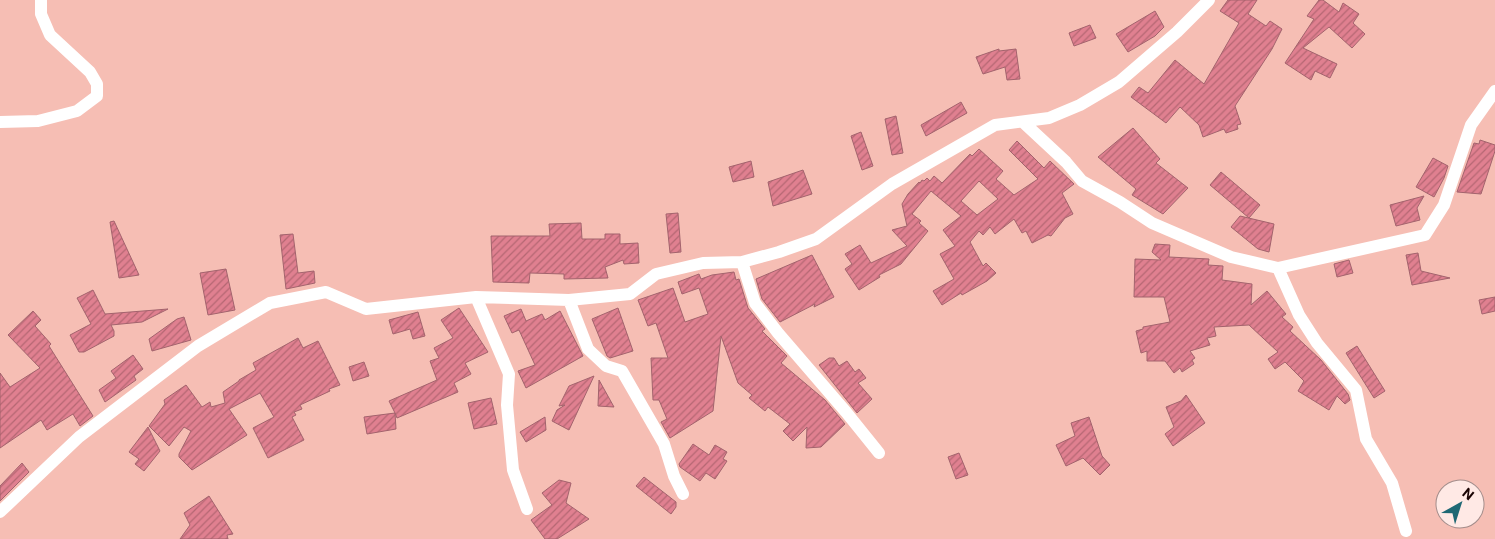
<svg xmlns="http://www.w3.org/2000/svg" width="1495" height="539" font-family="Roboto,sans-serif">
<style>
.building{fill:url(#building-hatch);stroke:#a3636d;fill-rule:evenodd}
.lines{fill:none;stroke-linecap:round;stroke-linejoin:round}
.street{stroke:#fff;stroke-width:12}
</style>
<defs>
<pattern id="building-hatch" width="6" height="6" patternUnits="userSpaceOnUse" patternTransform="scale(1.25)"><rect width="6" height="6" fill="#e08090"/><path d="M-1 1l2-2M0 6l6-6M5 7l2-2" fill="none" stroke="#b56773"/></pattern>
</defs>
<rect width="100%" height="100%" fill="#f6beb4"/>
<path class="building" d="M1228,0H1257L1248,14L1266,26L1270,21L1282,29L1272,49L1235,106L1241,124L1237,125L1238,129L1226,133L1224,129L1203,137L1199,125L1180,107L1166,123L1131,97L1139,87L1148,93L1175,60L1204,84L1239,23L1220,11Z
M1319,0H1323L1339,12L1343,3L1359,14L1353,23L1365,34L1352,48L1329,27L1303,48L1337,64L1330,78L1315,71L1311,80L1285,63L1314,19L1307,16Z
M1155,11L1164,27L1155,36L1128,52L1116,34Z
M1090,25L1096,38L1074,46L1069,33Z
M999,49V51L1016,49L1020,79L1007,80L1005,67L983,74L976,57Z
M961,102L967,113L926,136L921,125Z
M896,116L903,153L892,155L885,119Z
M1133,128L1160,159L1156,163L1188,188L1163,214L1132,195L1136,189L1098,157Z
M861,132L873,166L862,170L851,136Z
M1480,140L1495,145V151L1481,194L1457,192L1474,143L1479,144Z
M1017,141L1044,168L1050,161L1074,184L1062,193L1073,214L1065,218L1051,236L1048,235L1032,243L1026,231L1022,233L1014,219L995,234L990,227L983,235L979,231L970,242L983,266L986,263L996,273L987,281L962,295L961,293L942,305L933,291L954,279L940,254L955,246L943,230L961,216L931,191L912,214L921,221L919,223L928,231L901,264L879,275L880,277L859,290L845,269L852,264L845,254L860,245L871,263L907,246L892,230L907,226L902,204L908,194L919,182L920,183L922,180L924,181L927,178L930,181L934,176L942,183L970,154L972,156L979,149L1003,171L996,179L1014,195L1038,179L1009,150ZM979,181L998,199L977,215L961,201Z
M1433,158L1448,166L1444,178L1434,197L1416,187Z
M751,161L754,177L733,182L729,167Z
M803,170L812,194L773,206L768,182Z
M1221,172L1260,205L1249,218L1210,185Z
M1424,196L1417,208L1420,220L1396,226L1390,205Z
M678,213L681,252L670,253L666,214Z
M1240,216L1274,224L1269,252L1258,249L1231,227Z
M114,221L139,275L119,278L110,222Z
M581,223L582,239H605V234H620V244L638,243L639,263L624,264L623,260L605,267L608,278L564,279V274L530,273L529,283L493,282L491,236H550L549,224Z
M293,234L298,273L314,271L315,283L286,289L280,235Z
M1155,244L1170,245L1169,257L1209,259L1208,265L1223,266L1222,280L1252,284L1251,305L1267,291L1286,314L1282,317L1293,327L1290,331L1321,360L1348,394L1350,400L1345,404L1337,396L1329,410L1298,391L1304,381L1285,362L1275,369L1268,359L1278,352L1249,325L1214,327L1216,336L1207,338L1210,345L1190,351L1195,358L1192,360L1194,364L1182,372L1180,368L1174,373L1165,361H1147V351L1141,353L1136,331L1143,329V327L1170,322L1164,297H1134L1135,259L1161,260L1152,252Z
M1418,253L1421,271L1450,278L1412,285L1406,255Z
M812,255L834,297L814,307L815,304L780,322L762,299L756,279Z
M1349,260L1353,273L1337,277L1334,264Z
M226,269L235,310L208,315L200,273Z
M734,272L736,280L739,279L748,308L765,329L762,331L787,356L781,363L825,400L845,424L821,447L806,448L807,427L793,441L783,431L790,424L768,407L765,411L749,398L752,395L738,383L721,336L713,411L670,438L661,422L667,419L659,400H653L651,358H668L656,323L648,326L638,300L673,288L685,322L708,314L699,288L682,294L678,282L699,274L701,279L712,275Z
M93,290L105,314L168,309L142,322L111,325L114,331V336L84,352H79L70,335L91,324L77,298Z
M1495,297V311L1482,314L1479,300Z
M459,308L488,352L465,363L471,374L454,383L458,392L397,418L395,413L396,429L367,434L364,417L395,413L389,401L437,380L430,361L439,358L434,348L453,338L441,320Z
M618,308L633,351L610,358L607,356L592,319Z
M521,309L526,321L542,314L545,320L560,311L583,356L526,388L518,371L535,365L519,330L512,333L504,316Z
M33,311L41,320L35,326L51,344L49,346L93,416L80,426L73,414L47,430L41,420L0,448V373L10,387L40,368L8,335Z
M418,312L425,336L413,339L410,329L393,334L389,320Z
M184,317L191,340L152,351L149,339L177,319Z
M298,338L303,348L318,341L340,385L329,389L330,391L300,405L302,409L294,412L296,415L292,417L304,440L268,458L253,428L274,417L260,393L229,409L247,435L192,470L179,457V454L191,431L184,427L169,446L149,426L165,404L164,400L186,385L202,407L210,402L211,407L225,403L223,392L239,381V380L256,370L253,363Z
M1357,346L1385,391L1374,398L1346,353Z
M133,355L143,369L134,376L136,380L105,402L99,390L116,378L111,371Z
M829,358H834L839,366L847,361L855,372L859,369L866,378L858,383L872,399L857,413L819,365Z
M364,362L369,376L353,381L349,367Z
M594,376L569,430L552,421L557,410L565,405L559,406L569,386Z
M599,380L614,407L598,406Z
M1186,395L1205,423L1173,446L1165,434L1174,427L1166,407L1181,401Z
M491,398L497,424L474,429L468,403Z
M545,417L546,430L526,442L520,432Z
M1089,417L1102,456L1110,465L1100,475L1083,458L1066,466L1056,445L1075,436L1071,423Z
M148,427L160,451L144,471L135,464L139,459L129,452Z
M693,444L709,455L715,445L727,452L723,459L727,461L715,479L706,473L700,481L680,467L679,464Z
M959,453L968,475L956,479L948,457Z
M22,463L29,472L0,501V486Z
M644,477L676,502V507L671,514L636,486Z
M559,480L571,483L566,503L589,519L557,539H545L531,520L552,505L542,493Z
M209,496L233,534L227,535L228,539H180L190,525L184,513Z"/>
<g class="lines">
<path class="street" d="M0,122L38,121L77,111L97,96V84L90,72L50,35L41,14V0
M1023,122L1066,162L1082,181L1120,202L1152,223L1231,257L1278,268L1299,315L1317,343L1356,390L1366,439L1392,483L1406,531
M742,262L755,303L778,333L846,412L879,453
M1278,268L1425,235L1444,205L1471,125L1495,91
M476,297L509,374L507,405L513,470L527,509
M569,300L588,349L606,366L622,371L664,444L674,476L683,494
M0,512L79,437L198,346L270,303L326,292L366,309L476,297L569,300L630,294L656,274L703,263L742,262L779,252L816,239L892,184L995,125L1049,118L1080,105L1119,82L1177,32L1209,0"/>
</g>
<g transform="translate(1460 504) rotate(39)"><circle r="24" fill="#ffe9e5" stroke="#a38d8b"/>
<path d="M0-4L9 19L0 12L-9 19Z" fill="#1f6874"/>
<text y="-8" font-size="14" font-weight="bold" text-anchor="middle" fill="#1a0403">N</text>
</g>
</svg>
